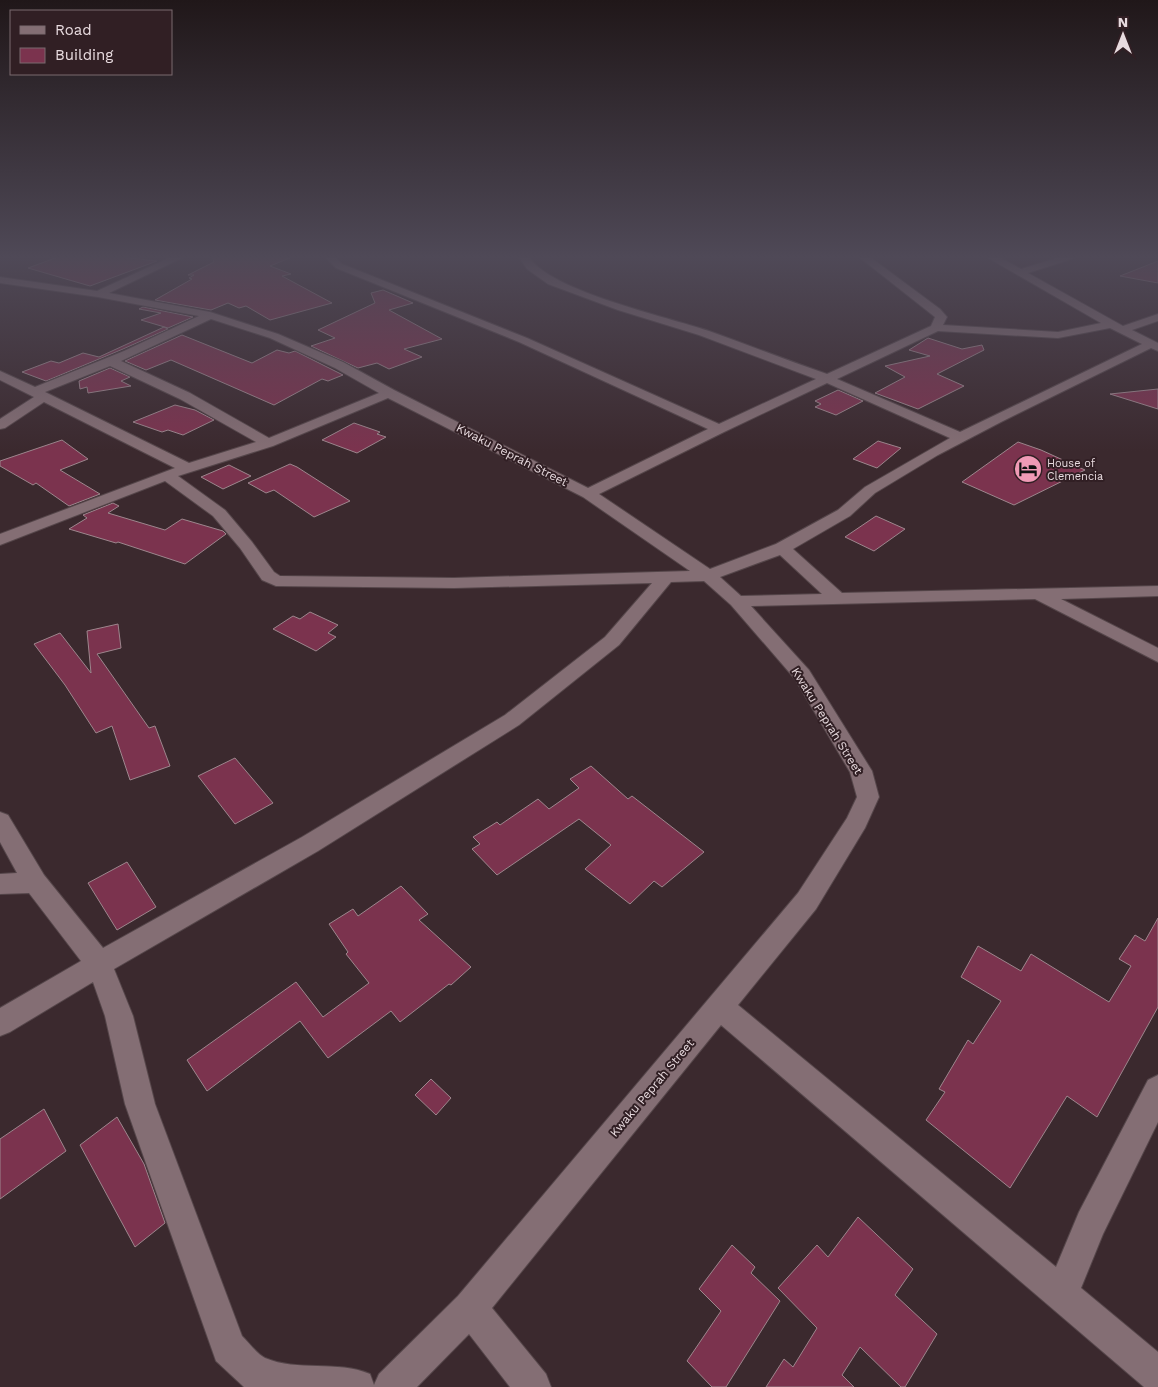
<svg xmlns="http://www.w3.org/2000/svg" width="1158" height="1387" font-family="'Work Sans',sans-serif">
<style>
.building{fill:#7b334e;stroke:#9d868d}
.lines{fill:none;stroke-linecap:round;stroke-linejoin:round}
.minor-casing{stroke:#55464a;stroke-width:2}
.minor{fill:#846e74;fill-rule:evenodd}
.labels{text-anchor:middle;stroke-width:4;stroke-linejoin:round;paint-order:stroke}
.far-poi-label{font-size:11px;fill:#e8dbdf;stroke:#311f24;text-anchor:start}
.street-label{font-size:12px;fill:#e8dbdf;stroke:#311f24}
</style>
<rect width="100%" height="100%" fill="#3b292e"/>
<path class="building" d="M58,257H120L157,261L90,286L28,268Z
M212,257H292L270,266L291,274L282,276L332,303L270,320L246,306L239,308L228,303L211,310L155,300L192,279L189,278L194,275H188L214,262Z
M1158,261V283L1120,276Z
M383,290L413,303L389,310L442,339L404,349L422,357L389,369L377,363L358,368L311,346L335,338L318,330L375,303L371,293Z
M143,307L193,317L168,328L141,320L161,313L139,309Z
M164,327L168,329L123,349L46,381L22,372L51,361L59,363L83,353L99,357Z
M182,335L252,363L277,350L289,353L295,351L343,375L328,381L322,379L274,405L171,360L146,370L125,361Z
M928,338L962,349L982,345L984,350L937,374L964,386L918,409L875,393L905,377L885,366L930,356L909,350Z
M110,368L130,377L121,381L131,386L88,393L87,387L80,389L79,381Z
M1158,389V409L1110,394Z
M838,390L863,401L836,415L815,407L821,404L815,401Z
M175,405L195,410L214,420L183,435L168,430L162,432L133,422Z
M354,423L380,432L377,434L386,437L357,453L322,440Z
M62,440L88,459L60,470L100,494L69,506L36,483L33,485L0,466V461Z
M878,441L901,448L877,468L853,459Z
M1018,442L1041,450L1085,470L1014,505L962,482Z
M290,464L297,467L350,501L314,517L274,490L266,493L248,483Z
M229,465L251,476L223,489L201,477Z
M113,503L119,506L108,513L165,530L182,519L223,531L226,534L185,564L118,542L116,543L69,529L87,518L83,515Z
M876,516L905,529L874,551L845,537Z
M310,612L338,625L328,633L336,637L316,651L273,629L293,616L300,619Z
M118,624L121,648L97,654L149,728L155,726L170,766L130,780L112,726L96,733L65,685L34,644L60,633L91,673L87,631Z
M235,758L273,803L235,824L198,776Z
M591,766L628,799L632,796L704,852L662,887L654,881L630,904L585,869L611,845L579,819L497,875L472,849L480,844L473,837L497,822L500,825L538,799L549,809L579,788L570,779Z
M127,862L156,907L117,930L88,883Z
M401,886L428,914L419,920L471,967L451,985L449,984L400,1022L391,1011L328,1058L300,1021L207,1091L187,1060L296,982L323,1017L369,983L346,954L348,952L329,924L353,909L358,916Z
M1158,918V1007L1097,1117L1067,1096L1010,1188L926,1120L945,1092L939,1089L968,1040L973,1044L1001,1001L961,977L978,946L1021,971L1031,954L1109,1002L1131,966L1119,959L1135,935L1145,941Z
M431,1079L451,1098L436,1115L415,1095Z
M44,1109L66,1151L0,1199V1139Z
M117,1117L144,1164L165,1223L135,1247L80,1145Z
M858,1217L913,1269L895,1295L937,1334L905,1387H901L860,1347L842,1375L854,1387H766L784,1359L793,1367L817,1328L778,1288L817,1245L828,1257Z
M732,1245L755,1267L751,1273L780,1301L726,1387H712L687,1361L721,1311L699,1289Z"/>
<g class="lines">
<defs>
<path id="minor" d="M171,257H184L109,293L210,312L278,334L343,362L394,390L588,488L708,429L519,342L336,268L325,257H335L342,264L527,338L719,424L816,379L699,335L618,310L548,284L527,269L519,257H529C550,291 668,317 709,331C748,345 787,360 827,374L931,326L935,317L859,257H870L940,309L947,317L943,325L1058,332L1101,323L990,259L988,257H999L1021,269L1060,257H1074L1072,259L1028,273L1123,326L1158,314V321L1132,330L1158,343V351L1151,348L1001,422L938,455L875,493L850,516L793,549L842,593L1158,586V596L1061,599L1158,648V662L1035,599L751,606L809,670L872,771L879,797L865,828L816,909L738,1005L1056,1267L1079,1212L1148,1080L1158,1075V1122L1103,1234L1081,1288L1158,1352V1387H1144L721,1025L492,1308L546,1374L551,1387H510L469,1334L417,1387H244L216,1361L125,1104L105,1016L93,982L10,1032L0,1036V1008L81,961L29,893L0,894V874L17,873L0,842V812L8,815L44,875L103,948L302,837L505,715L605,637L652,583L454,588L276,586L262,580L240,548L213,516L165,481L0,545V534L175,468L44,402L5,428L0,429V419L34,397L0,380V371L35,387L124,351L199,316L98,297L0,283V277L97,291ZM211,319L270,338L335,368L379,393L269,438L190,393L121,361ZM1110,328L1142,344L960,432L837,379L938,331L1058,338ZM110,366L180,399L256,442L189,463L45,392ZM827,383L950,438L865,487L838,510L776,544L710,569L599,494L724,432ZM388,398L583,497L690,571L454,578L280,576L274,572L252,542L225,510L178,476L273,446ZM780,555L822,594L741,596L720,577ZM704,581L731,605L795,679L850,772L857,797L847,818L798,893L458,1296L379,1374L374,1385L370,1374C337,1360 298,1372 265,1358C257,1354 249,1343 242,1336L155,1104L133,1016L114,969L318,851L519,725L619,645L671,582Z"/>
</defs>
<use href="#minor" class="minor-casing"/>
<use href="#minor" class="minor"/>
</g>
<linearGradient id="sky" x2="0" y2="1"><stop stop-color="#201719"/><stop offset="0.57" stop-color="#4f4957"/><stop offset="1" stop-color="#4f4957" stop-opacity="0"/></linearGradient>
<rect width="1158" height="451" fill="url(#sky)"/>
<defs>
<symbol id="hotel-disc" viewBox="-11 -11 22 22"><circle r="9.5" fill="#f09ab6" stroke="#311f24"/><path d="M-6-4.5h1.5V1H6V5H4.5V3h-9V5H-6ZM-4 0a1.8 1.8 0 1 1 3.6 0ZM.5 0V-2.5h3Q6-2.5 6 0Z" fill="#111"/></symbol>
</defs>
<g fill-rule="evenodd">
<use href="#hotel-disc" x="1012" y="453" width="32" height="32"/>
</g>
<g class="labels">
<g class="far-poi-label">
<text x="1047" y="467">House of<tspan x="1047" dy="13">Clemencia</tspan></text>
</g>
<g class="street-label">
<text transform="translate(512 455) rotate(27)" y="4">Kwaku Peprah Street</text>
<text transform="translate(827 721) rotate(58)" y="4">Kwaku Peprah Street</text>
<text transform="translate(652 1088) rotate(-50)" y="4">Kwaku Peprah Street</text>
</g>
</g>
<rect x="10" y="10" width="162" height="65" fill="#311f24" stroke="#7a6a6f"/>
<rect x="20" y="26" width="25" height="8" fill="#846e74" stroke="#7a6a6f"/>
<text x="55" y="35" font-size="15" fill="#e8dbdf">Road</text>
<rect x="20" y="48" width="25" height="15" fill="#7b334e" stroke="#7a6a6f"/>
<text x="55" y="60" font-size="15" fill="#e8dbdf">Building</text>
<g transform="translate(1123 35)" stroke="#311f24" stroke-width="4" paint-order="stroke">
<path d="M0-4L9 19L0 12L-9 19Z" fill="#e8dbdf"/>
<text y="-8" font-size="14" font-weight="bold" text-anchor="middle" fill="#e8dbdf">N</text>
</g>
</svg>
